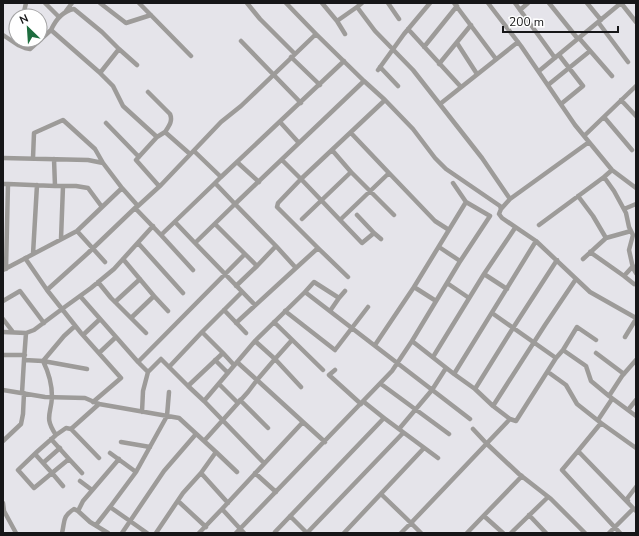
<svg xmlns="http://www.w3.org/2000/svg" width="639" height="536" font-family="'Nunito Sans',sans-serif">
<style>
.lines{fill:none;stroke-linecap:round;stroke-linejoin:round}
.street{stroke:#9d9b99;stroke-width:4.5}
</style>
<rect width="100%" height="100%" fill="#e5e4ea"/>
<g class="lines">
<path class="street" d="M45,3L59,17
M100,3L126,23L151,15
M139,3L191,56
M247,3L260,19L295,54
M286,3L316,34
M322,3L337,21
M362,3L357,7L375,31L413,70L482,158L510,199
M388,3L399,19
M454,3L496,59
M488,3L521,46L575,125L612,170L636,188
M515,3L555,58
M549,3L578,39
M587,3L601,20
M621,3L636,22
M520,10L528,3
M66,11L72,3
M23,16L26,3
M598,22L628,62
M408,29L461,87
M345,34L337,21L357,7
M3,35L18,45L19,40
M579,38L612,76
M241,41L301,103
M457,43L477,74
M18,45L25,48L30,49L51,30
M424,47L457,6
M119,49L137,65
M559,55L583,86L561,104
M291,57L320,85
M439,64L471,25
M380,67L398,86
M378,70L404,34L430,3
M539,71L621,3
M100,73L119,49L102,32L74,9C63,11 56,19 51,30L99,72L113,86L123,106L157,137L165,132L190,154
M364,81L385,100L413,129L435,158L446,169L500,206L501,209L499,214L502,218L536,241L590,292L636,318
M548,85L590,51
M148,92L170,114C173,121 169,126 165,132
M385,100L301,179L340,220L389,173L435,221L449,230
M621,100L636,116
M440,104L518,42
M604,117L632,150
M280,122L299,143
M106,123L139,157
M351,133L389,173
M584,136L636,86
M157,137L136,160L159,186
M3,158L88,160L103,163L122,188
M33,158L34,133L63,120L95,149L103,163
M237,162L259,182
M612,170L604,177L614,191L626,213L629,227L633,235L629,250L633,268L636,273
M351,172L394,215
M221,177L344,61
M3,184H8L6,269
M8,184L55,186L54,159
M55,186H76L88,188L102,207
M578,196L593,216L606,238L583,259
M136,207L135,208L161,235L215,183
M501,209L510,199L589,142
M624,209L636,204
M302,219L351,172L332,150
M340,220L362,243L374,233L357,215
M175,222L195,243
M539,225L604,177
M77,231L105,262
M374,233L381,239
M161,235L193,270
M606,238L631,231
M61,239L63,186
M138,243L183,293
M276,246L296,268L318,248L277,207L278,203L301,179L282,160
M439,247L460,261
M318,248L348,277
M590,252L624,276L633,266
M33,254L37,185
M245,254L257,266L276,246L235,204L195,243L255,305
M25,258L47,290L88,253L135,208
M123,259L154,296
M3,270L77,231L122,188L138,206L161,185L221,122L241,106L316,34L364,81L235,204L215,183L221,177L194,151
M624,276L634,284
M98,282L111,298L146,333
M447,283L469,298
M236,286L257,266
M507,289L484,274L515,228
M47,290L62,309L91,288L114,269L153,226
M305,292L314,282L339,298L330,311
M80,296L138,362
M339,298L345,291
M3,301L20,291L44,323
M436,301L414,287L466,202
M115,302L140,279
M224,310L246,333
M285,311L335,350L368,307
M492,313L556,358L516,421L510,419L493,406
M131,318L154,296L168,311
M3,319L13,332
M274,322L323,370
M236,323L296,268
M3,332L26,333
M83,335L100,319
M625,337L636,319
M292,340L275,359L301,387
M255,341L204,401L264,463
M412,341L459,263L490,216L466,202L453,183
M375,345L414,287
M563,350L577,327L596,340
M99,353L116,337
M223,353L202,332L242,292
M596,353L624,374
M3,355H25
M433,357L484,274
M556,358L563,350L586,366L591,381L609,396L622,376L636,360
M24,360L26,333L34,330L62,309L81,333L121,378L93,402
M215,360L228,373
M169,367L202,332
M335,370L329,375L361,404
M148,372L138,362L245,254L215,224
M548,372L566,385L577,404L601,423L636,448
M454,374L475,389L493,406L545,325L576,279
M219,384L238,403
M381,384L449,434
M475,389L513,328L557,260
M3,390L45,397L85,398L99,404L179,418L216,452L201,473L228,503
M22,393L24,360L43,361L87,369
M609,396L636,416
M240,400L268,428
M204,401L188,386L223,353L234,365
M99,404L71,429L99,458
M628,410L636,400
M142,412L143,391L148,372L161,359L188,386
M384,418L438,458
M598,420L612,399
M303,422L325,442
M601,423L578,451L636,511
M71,429L66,428L56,435C44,417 51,415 52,397C52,384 49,373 43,361L64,336L75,326
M399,429L432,390L446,368
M473,429L487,444L519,474L551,499L585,533
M51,439L69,459L52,473L63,486
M3,441L21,424L23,414L24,393
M204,441L248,392L257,380L237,362
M121,442L150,447
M578,451L562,470L620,533
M216,452L237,472
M110,453L136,472L167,416L169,392
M35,454L52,473L34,488L18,470C30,458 43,446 56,435
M69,459L82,473
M43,463L60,448
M136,472L110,507L147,533
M255,473L276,492
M80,481L92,490
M381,494L411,523L510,419
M178,501L206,527
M628,501L626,500L636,487
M3,503L4,511L16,533
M78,511L83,501L119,459
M529,515L546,533
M290,516L307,533
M484,516L503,533
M96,525L110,507
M275,532L384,418L364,402
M62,533C65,521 62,517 74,509L78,511L90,522L108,533
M122,533L164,471L196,434
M156,533L183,493L201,473
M199,533L222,509
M236,533L392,371L412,341L454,374L536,241
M244,533L222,509L303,422L257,380L275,359L255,341L305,292L470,419
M307,533L403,433
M344,533L424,448
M401,533L411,523L421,533
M467,533L522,476
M511,533L548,497
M609,533L633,509L632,507"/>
</g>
<rect width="639" height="536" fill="none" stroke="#161618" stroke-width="8"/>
<g transform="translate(28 28) rotate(335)"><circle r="19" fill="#ffffff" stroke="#a2a2a3"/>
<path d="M0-3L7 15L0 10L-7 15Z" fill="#1d6d3e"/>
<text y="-6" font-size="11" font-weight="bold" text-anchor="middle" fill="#161618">N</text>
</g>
<path d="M503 26v6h115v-6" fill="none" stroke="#161618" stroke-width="2"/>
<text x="509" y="26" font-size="12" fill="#161618" stroke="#ffffff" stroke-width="3" paint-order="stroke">200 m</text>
</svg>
